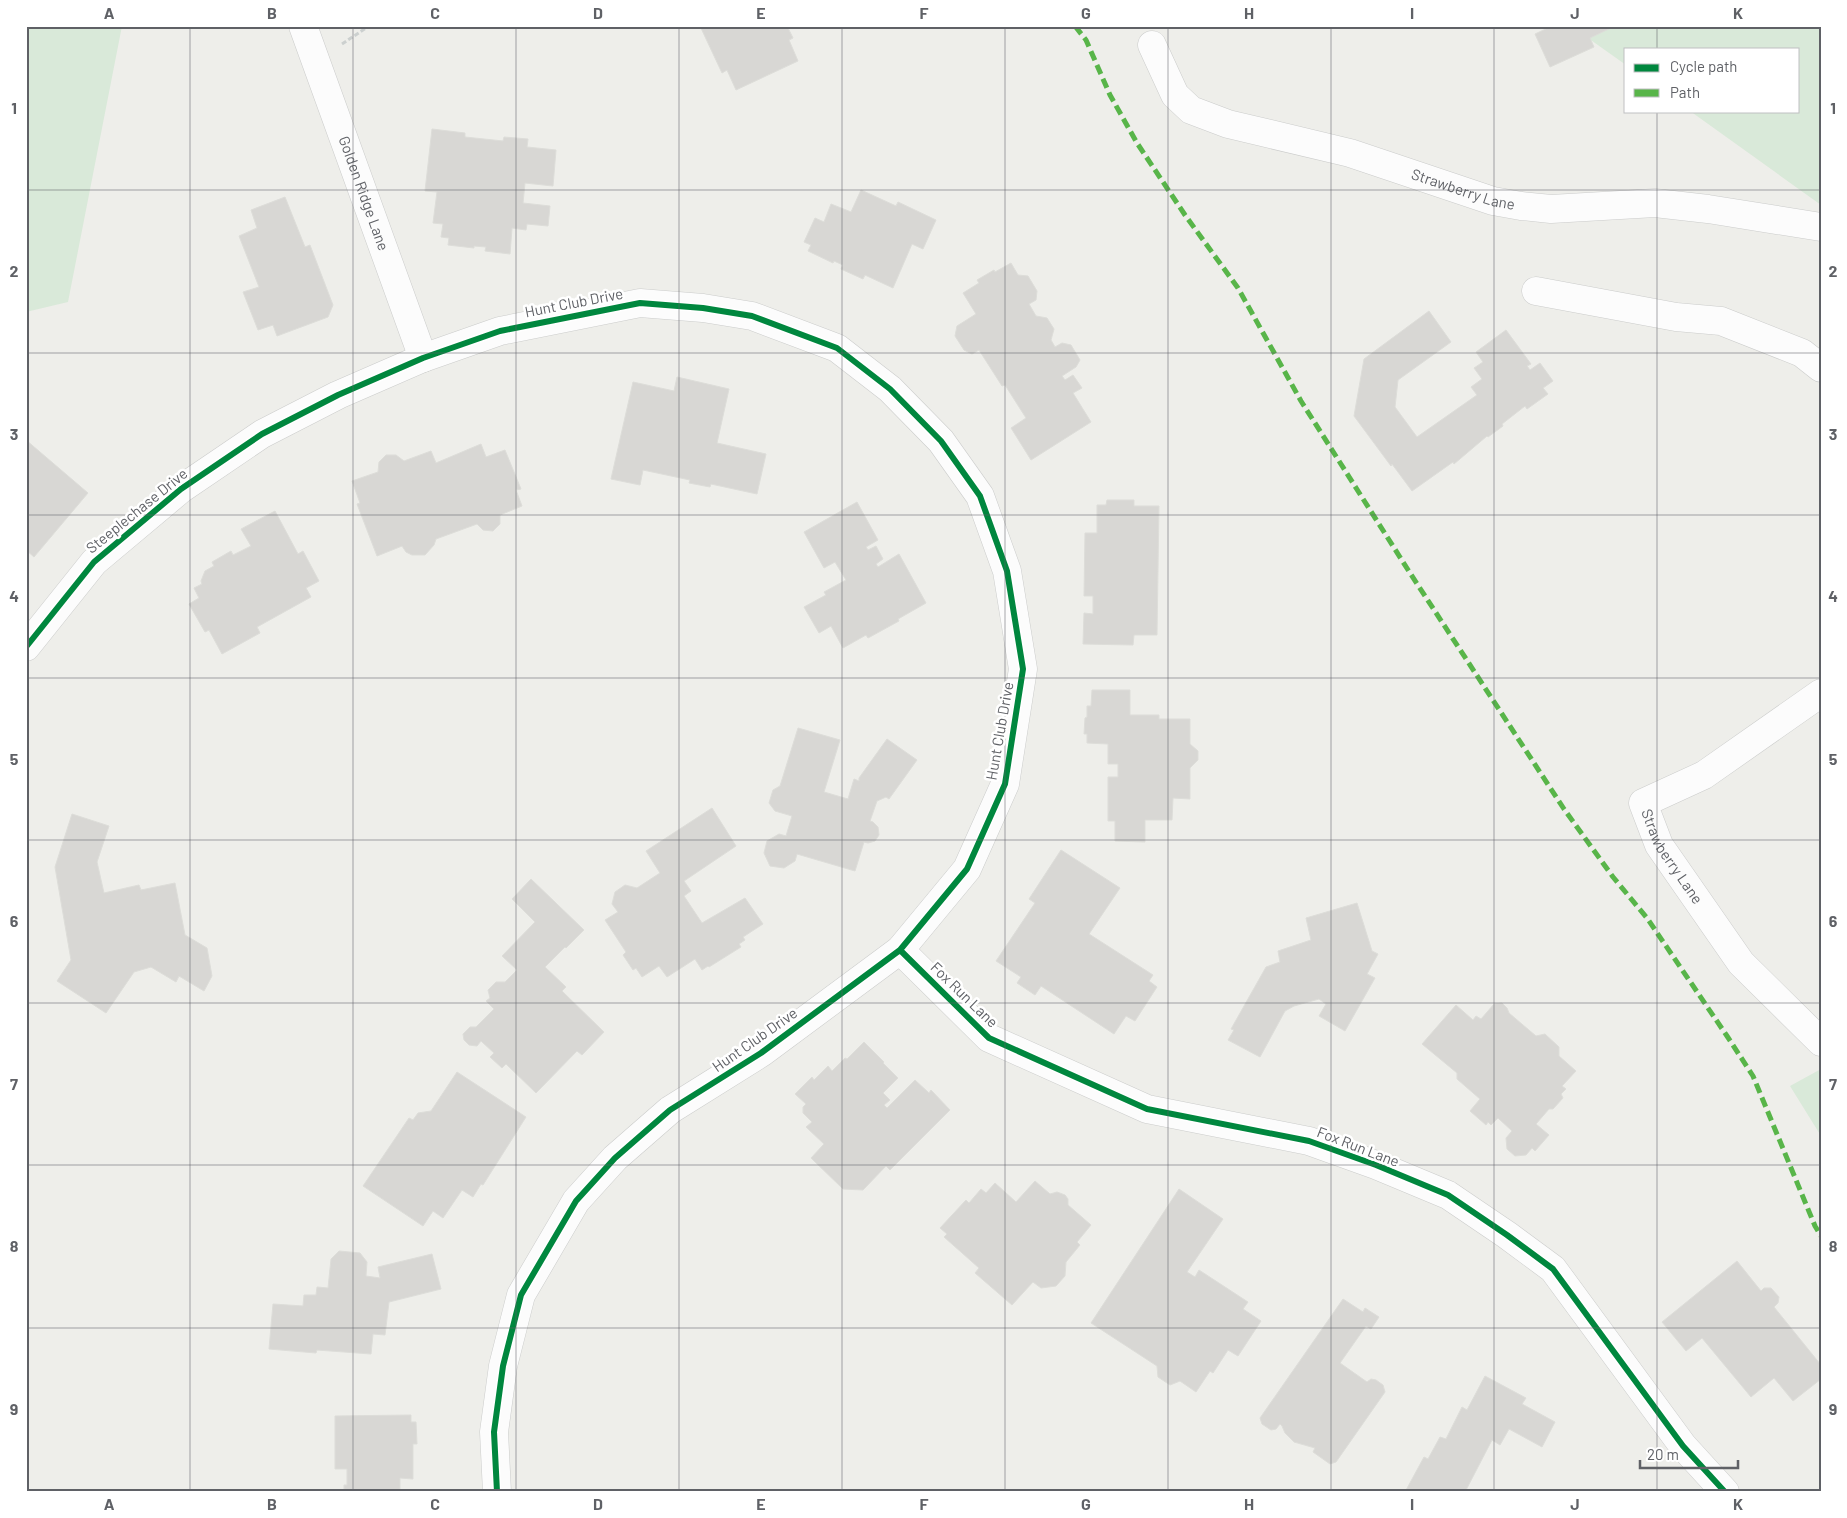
<svg xmlns="http://www.w3.org/2000/svg" width="1847" height="1518" font-family="Barlow,sans-serif">
<style>
.green{fill:#d9e9d9}
.building{fill:#d8d7d4;stroke:#ddddd9}
.lines{fill:none;stroke-linecap:round;stroke-linejoin:round}
.minor-casing{stroke:#cbcccb;stroke-width:29}
.path{stroke:#ccd0cf;stroke-width:3;stroke-dasharray:5 2.5;stroke-linecap:butt}
.minor{stroke:#fcfcfc;stroke-width:28}
.quiet{stroke:#58b549;stroke-width:5;stroke-dasharray:10 5;stroke-linecap:butt}
.cycleway-casing{stroke:#fff;stroke-width:9}
.cycleway{stroke:#00873e;stroke-width:6}
.grid{fill:none;stroke:#5f6166;stroke-width:1;stroke-opacity:0.55}
.labels{text-anchor:middle;stroke-width:5;stroke-linejoin:round;paint-order:stroke}
.street-label{font-size:15px;fill:#5f6166;stroke:#fff}
.neatline{fill:none;stroke:#5f6166;stroke-width:2}
.grid-label{font-size:16px;text-anchor:middle;font-weight:bold;fill:#5f6166}
</style>
<rect width="100%" height="100%" fill="#eeeeea"/>
<path class="green" d="M26,26H122L68,302L26,312Z
M1571,26H1821V205L1690,111H1798V49H1626V65Z
M1821,1069V1136L1790,1086Z"/>
<path class="building" d="M700,26H787L793,38L789,40L798,61L736,90L727,70L722,73Z
M1552,26H1615L1590,38L1594,47L1550,67L1535,34Z
M432,129L465,133V137L503,141L504,137L528,139L527,147L556,150L553,186L525,183L523,203L550,206L548,226L527,224L526,230L512,228L510,254L485,251L486,247L474,246V248L448,245L449,238L441,237L443,224L433,223L437,192L425,191Z
M861,190L896,206L898,202L936,220L923,249L912,244L893,288L865,275L863,279L841,269L843,265L834,261L833,263L808,251L811,245L804,242L815,218L824,222L831,204L851,212Z
M285,197L305,247L310,245L333,305L328,317L277,336L273,325L258,330L243,292L259,287L239,236L257,228L251,210Z
M1011,263L1018,275L1028,276L1037,291L1036,300L1029,304L1036,316L1047,318L1054,329L1051,340L1055,347L1062,343L1071,345L1080,360L1076,367L1062,376L1065,380L1073,375L1082,388L1073,393L1091,422L1031,460L1011,428L1026,418L1005,385L1002,386L979,350L972,354L964,350L955,336L957,326L976,314L963,293L979,283L977,280L994,270L995,272Z
M1429,311L1451,342L1398,380L1395,407L1417,437L1477,395L1471,387L1482,379L1474,368L1483,362L1476,352L1506,330L1531,364L1527,366L1530,370L1540,363L1553,381L1543,388L1548,394L1527,409L1525,406L1502,424L1503,426L1488,437L1487,436L1454,464L1453,462L1412,491L1392,464L1391,466L1354,416L1364,359Z
M677,377L729,389L717,443L766,454L757,494L711,484L710,487L689,483L690,480L643,470L640,485L611,479L633,382L674,391Z
M26,440L88,493L34,557L26,550Z
M481,444L486,457L505,450L521,489L516,490L522,506L500,515V524L493,531L483,530L477,524L436,539L434,545L425,555H412L406,552L402,546L377,556L357,504L360,503L352,481L378,472L379,462L386,455H396L404,461L431,451L436,463Z
M1107,500H1134V506H1159L1157,635H1134L1133,645L1083,644L1084,613L1093,614V596H1084L1085,533H1097V505H1106Z
M857,502L878,540L866,547L868,550L876,546L883,559L876,564L878,567L899,554L926,603L898,619L899,621L868,638L866,635L843,648L831,626L819,633L804,607L826,595L824,592L846,580L835,562L824,568L804,532Z
M275,511L298,554L303,551L319,581L306,588L311,597L257,627L260,633L222,654L209,630L205,632L189,604L199,598L194,588L202,584L201,581L205,571L214,566L212,562L231,551L233,555L251,546L241,529Z
M1092,690H1130V715H1159V719H1190V744L1198,751V760L1190,768V799L1173,798L1172,820H1145V842L1115,841V821H1108V777H1118V764H1108V744L1087,743V734H1084L1085,718L1087,717V706H1091Z
M798,728L840,740L824,792L848,799L854,779L859,781V778L887,739L917,760L889,799L886,797L877,801L870,821L873,822L878,827L879,835L875,841L868,843L864,842L855,871L797,854L795,861L784,868L770,866L764,853L767,841L779,834L786,836L792,816L775,811L769,803L773,790L780,786Z
M712,808L736,846L684,881L691,891L684,896L702,923L745,898L763,924L743,937L745,940L739,944L741,947L709,967L708,966L702,970L695,959L667,977L659,966L642,977L636,968L633,970L623,955L626,952L605,920L618,912L612,904L615,892L625,885L637,888L660,873L646,851Z
M72,814L109,826L97,862L104,893L139,885L141,890L175,883L185,935L207,948L212,976L204,991L179,976L176,982L151,967L134,972L106,1013L57,981L71,960L55,867Z
M1061,850L1120,888L1089,934L1153,975L1149,981L1157,987L1135,1021L1126,1016L1114,1034L1041,986L1035,995L1017,983L1021,977L996,961L1035,903L1029,899Z
M531,879L584,930L566,948L565,947L545,967L566,987L562,991L604,1032L582,1055L577,1051L536,1093L506,1064L502,1068L490,1057L494,1053L481,1041L477,1046L469,1045L464,1040L463,1034L470,1027H476L494,1009L486,1001L490,998L488,990L496,982H505L517,970L502,956L535,922L512,899Z
M1357,903L1372,951L1378,954L1367,974L1375,978L1345,1031L1319,1016L1326,1004L1319,999L1294,1006L1285,1011L1260,1057L1228,1040L1234,1030L1231,1029L1266,967L1280,962L1278,951L1311,940L1306,918Z
M1502,1003L1507,1008L1509,1013L1536,1036L1545,1034L1559,1047V1056L1576,1071L1562,1086L1566,1089L1561,1094L1563,1098L1553,1109H1549L1536,1124L1549,1135L1535,1151L1532,1148L1526,1155L1515,1156L1507,1149L1506,1138L1512,1131L1498,1118L1491,1125L1488,1122L1486,1125L1470,1111L1480,1099L1457,1079V1073L1422,1044L1456,1005L1473,1020L1476,1016L1481,1019L1494,1004Z
M864,1042L884,1062L883,1063L898,1078L883,1093L890,1100L884,1105L887,1108L915,1080L929,1093L931,1090L950,1110L890,1170L886,1166L863,1190L843,1189L811,1158L824,1144L806,1127L812,1122L803,1113V1107L806,1104L795,1094L812,1077L814,1080L828,1066L832,1071L845,1058L847,1059Z
M457,1072L526,1117L483,1185L481,1184L473,1197L462,1190L443,1218L433,1211L423,1226L363,1186L409,1118L413,1120L418,1113L431,1111Z
M1035,1181L1050,1194L1057,1192L1065,1195L1068,1199V1205L1091,1225L1077,1242L1080,1245L1066,1262L1065,1276L1056,1286L1041,1288L1033,1282L1012,1305L975,1273L979,1268L944,1237L947,1234L940,1228L966,1200L969,1203L981,1189L986,1193L995,1183L1016,1202Z
M1179,1189L1223,1219L1187,1272L1195,1277L1199,1270L1248,1302L1243,1309L1261,1321L1238,1356L1228,1350L1213,1373L1210,1371L1196,1392L1180,1381L1170,1385L1158,1377L1157,1366L1091,1323Z
M339,1251L360,1253L367,1262L366,1276L380,1278L378,1267L432,1254L441,1289L389,1302L385,1335L373,1334L371,1354L317,1350L316,1353L269,1349L273,1304L303,1306L304,1295H316L317,1287L328,1288L331,1259Z
M1737,1261L1761,1291L1764,1288H1771L1779,1297L1778,1303L1774,1307L1821,1365V1379L1793,1401L1774,1378L1751,1397L1702,1338L1686,1351L1662,1322Z
M1343,1299L1363,1312L1365,1308L1379,1317L1371,1329L1366,1326L1340,1363L1367,1382L1371,1379L1376,1380L1383,1385L1385,1392L1336,1462L1330,1464L1313,1452L1315,1448L1294,1442L1285,1433L1282,1426L1280,1424L1276,1429L1271,1430L1262,1424L1260,1418Z
M1485,1376L1526,1398L1522,1404L1555,1422L1542,1447L1509,1429L1500,1445L1492,1440L1465,1492H1405L1424,1457L1428,1459L1440,1437L1446,1439L1462,1407L1467,1410Z
M411,1415V1422H416L417,1444H413V1479L400,1478V1492H344V1485H347V1469H335V1416Z"/>
<g class="lines">
<defs>
<g id="minor">
<path id="s1" d="M303,26L423,358"/>
<path id="s2" d="M1152,45L1175,95L1191,110L1228,124L1350,153L1493,201L1521,206L1551,209L1655,203L1708,209L1821,227"/>
<path d="M1536,291L1676,317L1721,321L1802,353L1821,368"/>
<path d="M26,647L94,562L181,489L262,434L338,395L423,358L500,331L640,303L703,308L752,316L837,348L890,389L941,441L980,496L1007,571L1023,669L1005,784L967,869L900,950L761,1053L670,1110L615,1158L576,1201L521,1295L503,1366L494,1432L497,1492"/>
<path id="s3" d="M1821,693L1704,775L1643,803L1659,845L1741,963L1821,1042"/>
<path d="M900,950L989,1038L1147,1109L1309,1141L1376,1165L1448,1195L1507,1235L1553,1269L1683,1446L1725,1492"/>
</g>
</defs>
<use href="#minor" class="minor-casing"/>
<path class="path" d="M342,44L369,26"/>
<use href="#minor" class="minor"/>
<path class="quiet" d="M1075,26L1086,40L1110,95L1137,143L1185,215L1238,288L1301,401L1410,573L1564,809L1613,877L1647,918L1727,1036L1753,1076L1815,1226L1821,1236"/>
<defs>
<path id="cycleway" d="M26,647L94,562L181,489L262,434L338,395L423,358L500,331L640,303L703,308L752,316L837,348L890,389L941,441L980,496L1007,571L1023,669L1005,784L967,869L900,950L761,1053L670,1110L615,1158L576,1201L521,1295L503,1366L494,1432L497,1492
M900,950L989,1038L1147,1109L1309,1141L1376,1165L1448,1195L1507,1235L1553,1269L1683,1446L1725,1492"/>
</defs>
<use href="#cycleway" class="cycleway-casing"/>
<use href="#cycleway" class="cycleway"/>
</g>
<path class="grid" d="M190,26V1492M353,26V1492M516,26V1492M679,26V1492M842,26V1492M1005,26V1492M1168,26V1492M1331,26V1492M1494,26V1492M1657,26V49M1657,111V1492M26,190H1821M26,353H1821M26,515H1821M26,678H1821M26,840H1821M26,1003H1821M26,1165H1821M26,1328H1821"/>
<g class="labels">
<g class="street-label">
<text dy="5" stroke="none"><textPath href="#s2" startOffset="361">Strawberry Lane</textPath></text>
<text dy="5" stroke="none"><textPath href="#s1" startOffset="178">Golden Ridge Lane</textPath></text>
<text transform="translate(574 303) rotate(-11)" y="5">Hunt Club Drive</text>
<text transform="translate(137 511) rotate(-39)" y="5">Steeplechase Drive</text>
<text transform="translate(1000 731) rotate(-80)" y="5">Hunt Club Drive</text>
<text dy="5" stroke="none"><textPath href="#s3" startOffset="271">Strawberry Lane</textPath></text>
<text transform="translate(964 995) rotate(44)" y="5">Fox Run Lane</text>
<text transform="translate(755 1040) rotate(-35)" y="5">Hunt Club Drive</text>
<text transform="translate(1358 1147) rotate(21)" y="5">Fox Run Lane</text>
</g>
</g>
<rect width="1847" height="1518" fill="none" stroke="#ffffff" stroke-width="55"/>
<rect x="1624" y="48" width="175" height="65" fill="#ffffff" stroke="#bfc0c2"/>
<rect x="1634" y="64" width="25" height="8" fill="#00873e" stroke="#bfc0c2"/>
<text x="1670" y="72" font-size="15" fill="#5f6166">Cycle path</text>
<rect x="1634" y="89" width="25" height="8" fill="#58b549" stroke="#bfc0c2"/>
<text x="1670" y="98" font-size="15" fill="#5f6166">Path</text>
<path d="M1640 1460v8h98v-8" fill="none" stroke="#5f6166" stroke-width="2.5"/>
<text x="1647" y="1460" font-size="15" fill="#5f6166" stroke="#ffffff" stroke-width="4" paint-order="stroke">20 m</text>
<rect x="28" y="28" width="1792" height="1462" class="neatline"/>
<g class="grid-label">
<text x="109" y="19">A</text>
<text x="272" y="19">B</text>
<text x="435" y="19">C</text>
<text x="598" y="19">D</text>
<text x="761" y="19">E</text>
<text x="924" y="19">F</text>
<text x="1086" y="19">G</text>
<text x="1249" y="19">H</text>
<text x="1412" y="19">I</text>
<text x="1575" y="19">J</text>
<text x="1738" y="19">K</text>
<text x="14" y="114">1</text>
<text x="1833" y="114">1</text>
<text x="14" y="277">2</text>
<text x="1833" y="277">2</text>
<text x="14" y="440">3</text>
<text x="1833" y="440">3</text>
<text x="14" y="602">4</text>
<text x="1833" y="602">4</text>
<text x="14" y="765">5</text>
<text x="1833" y="765">5</text>
<text x="14" y="927">6</text>
<text x="1833" y="927">6</text>
<text x="14" y="1090">7</text>
<text x="1833" y="1090">7</text>
<text x="14" y="1252">8</text>
<text x="1833" y="1252">8</text>
<text x="14" y="1415">9</text>
<text x="1833" y="1415">9</text>
<text x="109" y="1510">A</text>
<text x="272" y="1510">B</text>
<text x="435" y="1510">C</text>
<text x="598" y="1510">D</text>
<text x="761" y="1510">E</text>
<text x="924" y="1510">F</text>
<text x="1086" y="1510">G</text>
<text x="1249" y="1510">H</text>
<text x="1412" y="1510">I</text>
<text x="1575" y="1510">J</text>
<text x="1738" y="1510">K</text>
</g>
</svg>
